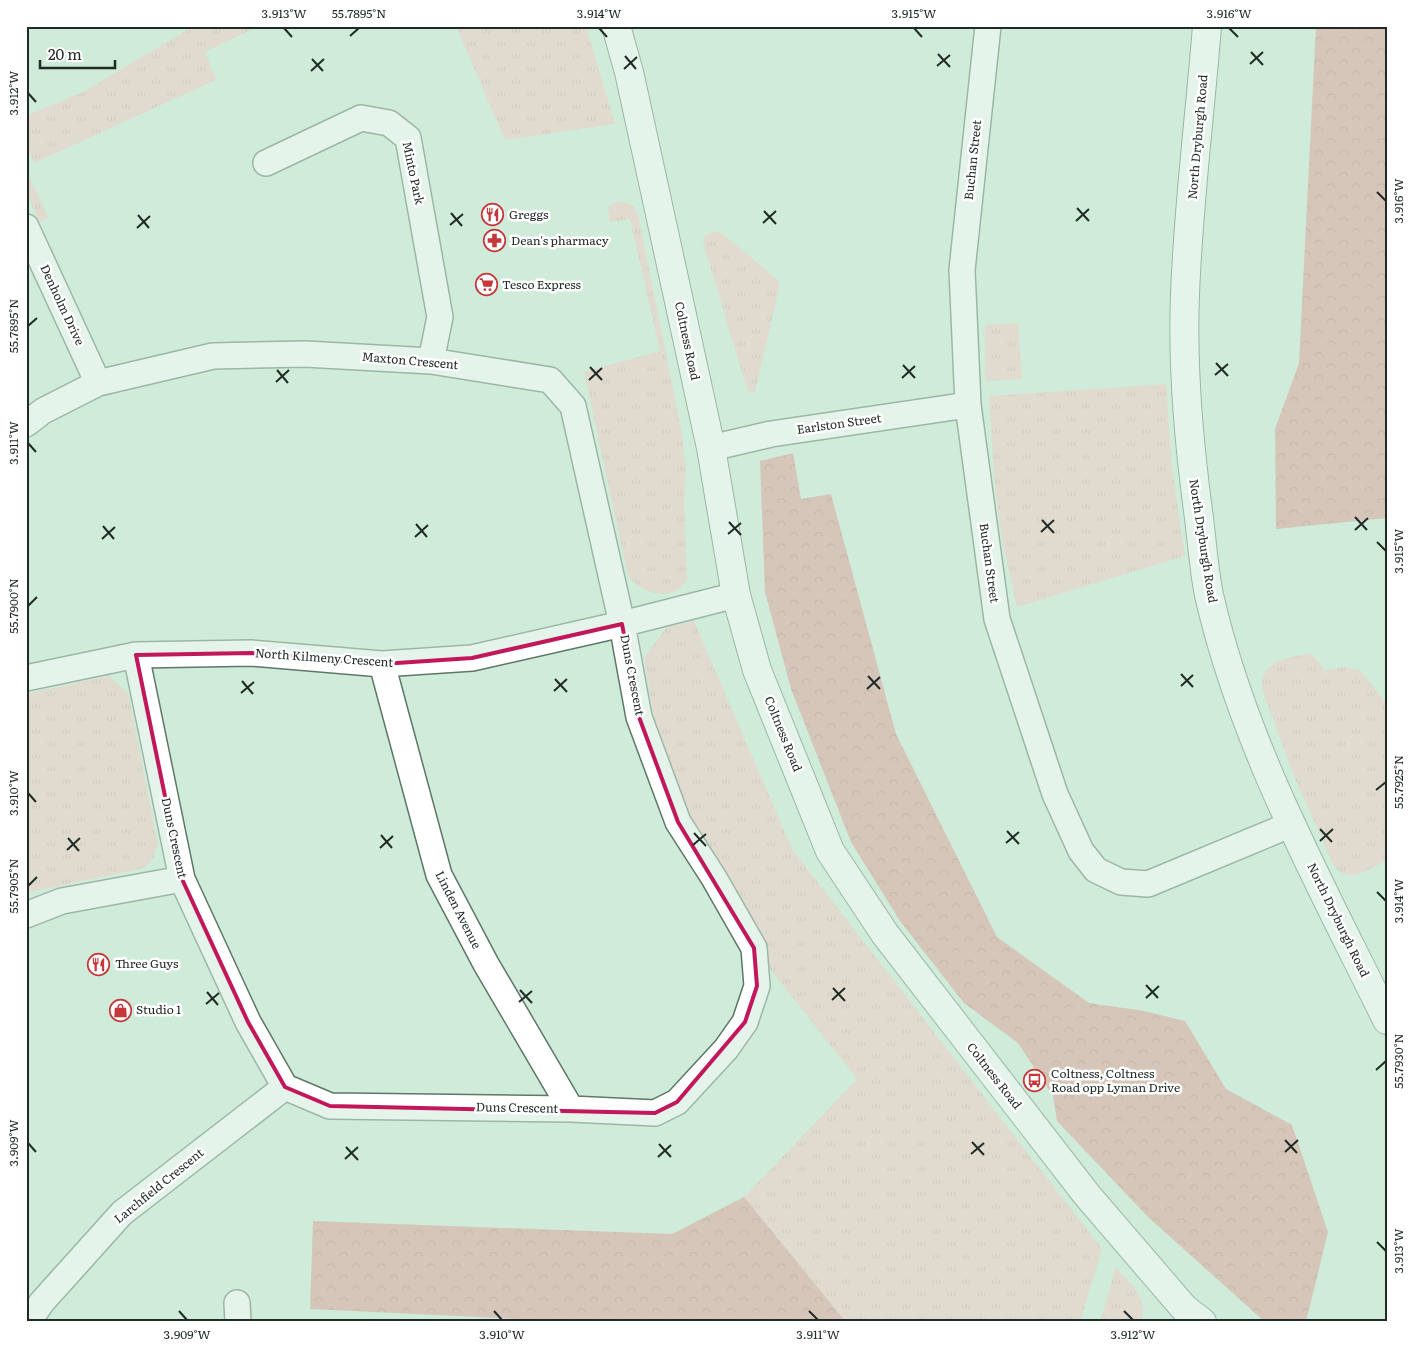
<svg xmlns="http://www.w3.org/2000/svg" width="1413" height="1348" font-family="Literata,serif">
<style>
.grass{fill:url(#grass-tufts)}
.forest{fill:url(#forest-crowns)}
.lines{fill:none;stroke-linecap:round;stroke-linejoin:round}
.minor-casing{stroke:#5e7767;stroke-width:28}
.tertiary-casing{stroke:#5e7767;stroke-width:30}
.minor{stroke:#fff;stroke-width:25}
.tertiary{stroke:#fff;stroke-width:28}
.marked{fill:none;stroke:#c2185b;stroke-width:4;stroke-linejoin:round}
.ticks{fill:none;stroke:#212b25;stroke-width:2}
.labels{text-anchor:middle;stroke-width:5;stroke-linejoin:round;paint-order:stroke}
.street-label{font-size:12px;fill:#212b25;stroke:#fff}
.poi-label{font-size:12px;fill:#212b25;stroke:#fff;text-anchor:start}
.neatline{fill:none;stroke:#212b25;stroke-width:2}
.ticks-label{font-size:12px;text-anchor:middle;fill:#212b25}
</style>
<defs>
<pattern id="grass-tufts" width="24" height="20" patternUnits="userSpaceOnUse" patternTransform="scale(1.25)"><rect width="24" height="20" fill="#f5c8c4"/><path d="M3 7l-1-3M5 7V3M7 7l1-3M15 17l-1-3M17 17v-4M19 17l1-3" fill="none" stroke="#d2aca8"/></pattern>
<pattern id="forest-crowns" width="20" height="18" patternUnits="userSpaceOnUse" patternTransform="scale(1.25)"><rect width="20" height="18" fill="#de9994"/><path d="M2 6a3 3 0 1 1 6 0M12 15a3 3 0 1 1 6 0" fill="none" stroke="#b47d79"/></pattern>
</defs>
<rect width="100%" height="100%" fill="#cfebd9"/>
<path class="grass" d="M194,26H259L205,52L216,80L34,163L26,145V116L83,92Z
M456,26H586L615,124L505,140Z
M29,176L48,217L39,222L26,191V177Z
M620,201L632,205L638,215L682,434L686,469L684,500L687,579C676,603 640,595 628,575L584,372L660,351L630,219L610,222L608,209L612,204Z
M715,231L722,233L778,280L780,284L755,392H748L703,242L705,236Z
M1018,323L1022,379L985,381V325Z
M1166,384L1172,469L1185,556L1017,607L1003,544L995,489L989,396Z
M694,621L792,849L1102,1249L1080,1322H846L744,1197L857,1079L770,969L765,948L687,812L657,736L644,658L667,627Z
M1311,653L1325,670L1345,667L1360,670L1387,704V839L1385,841L1387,860C1370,869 1349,885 1334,866L1294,776L1262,689C1260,659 1289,658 1311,653Z
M109,676L128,693L158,844L153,859L144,868L26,893V694Z
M1116,1267C1131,1285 1149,1297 1141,1322H1100Z"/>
<path class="forest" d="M1316,26H1387V518L1276,529L1275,429L1299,363Z
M793,453L801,499L831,494L896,734L997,937L1089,1003L1144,1011L1185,1021L1226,1089L1292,1125L1328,1232L1306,1322H1265L1148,1217L1057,1121L1053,1096L1018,1043L964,1003L900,921L851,842L791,689L765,592L760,461Z
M744,1197L846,1322H583L310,1309L313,1221L672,1234Z"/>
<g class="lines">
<defs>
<path id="minor" d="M988,26L962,270L968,405L997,619L1055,794L1081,851L1096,870L1121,882L1148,884L1292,824
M266,163L361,118L389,123L408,138L440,317L431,361
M26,227L98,383
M26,424L43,411L98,383L213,356L305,354L431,361L550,380L573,406L622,624L639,717L678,822L714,878L754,948L757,986L745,1022L726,1049L677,1102L655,1113L571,1109L330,1106L285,1087L248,1022L182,879L136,655
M711,448L771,434L968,405
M382,664L439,875L486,964L571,1109
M26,678L136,655L251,653L382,664L472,658L622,624L736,595
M26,915L62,901L182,879
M237,1303L238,1322
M28,1322L42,1302L122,1213L285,1087"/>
<path id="tertiary" d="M616,26L629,72L711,448L736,595L757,670L830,851L885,934L1087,1195L1184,1308L1202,1322
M1207,26C1200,116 1188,206 1185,295C1182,369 1189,445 1199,518C1202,543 1204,570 1209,595C1243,745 1320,883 1387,1020"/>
</defs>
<use href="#minor" class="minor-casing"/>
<use href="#tertiary" class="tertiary-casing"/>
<use href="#minor" class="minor"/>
<use href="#tertiary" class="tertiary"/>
</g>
<path d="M0 0H1413V1348H0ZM622,624L639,717L678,822L754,948L757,986L745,1022L677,1102L655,1113L330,1106L285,1087L248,1022L182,879L136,655L251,653L382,664L472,658Z" fill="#cfebd9" fill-opacity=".55" fill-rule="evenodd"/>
<path class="marked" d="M622,624L639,717L678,822L754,948L757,986L745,1022L677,1102L655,1113L330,1106L285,1087L248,1022L182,879L136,655L251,653L382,664L472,658Z"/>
<path class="ticks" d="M284,28L292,37M599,28L607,37M914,28L922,37M1229,28L1238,37M350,36L359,28M1251,52L1263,65M938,54L950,67M625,56L636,69M312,59L323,71M1250,64L1263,52M937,66L950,55M624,69L637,57M311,71L324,59M28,93L36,102M1377,192L1386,201M1077,208L1089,221M764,211L776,224M451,213L462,226M138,215L149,228M1076,221L1089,209M763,223L776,211M450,225L463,214M137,228L150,216M28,326L37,318M1216,363L1228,376M903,365L915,378M590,367L602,380M277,370L288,383M1215,375L1228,364M902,378L915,366M589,380L602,368M276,382L289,370M28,443L36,452M1355,517L1367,530M1042,520L1054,533M729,522L741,535M416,524L427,537M103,526L114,539M1355,530L1368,518M1041,532L1054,520M728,534L741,523M415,537L428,525M102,539L115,527M1377,542L1386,551M28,606L37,597M1181,674L1193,687M868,676L880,689M555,679L567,692M242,681L253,694M1181,686L1193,675M867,689L880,677M554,691L567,679M241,693L254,682M1376,790L1386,782M28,793L36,802M1320,829L1332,842M1007,831L1019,844M694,833L706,846M381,835L392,848M68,838L79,851M1320,841L1333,829M1006,843L1019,832M693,845L706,834M380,848L393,836M67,850L80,838M28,886L37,877M1377,892L1386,901M1146,985L1158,998M833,988L845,1001M520,990L532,1003M207,992L218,1005M1146,998L1159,986M832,1000L845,988M519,1002L532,991M206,1004L219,993M1376,1070L1386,1061M1285,1140L1297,1153M972,1142L984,1155M28,1143L36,1152M659,1144L671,1157M346,1147L358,1160M1285,1152L1298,1140M971,1154L984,1143M658,1157L671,1145M345,1159L358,1147M1377,1242L1386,1251M179,1311L187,1320M494,1311L502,1320M809,1311L818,1320M1124,1311L1133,1320"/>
<defs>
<symbol id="restaurant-ring" viewBox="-11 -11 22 22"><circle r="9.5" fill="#fff" stroke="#c63739" stroke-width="1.5"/><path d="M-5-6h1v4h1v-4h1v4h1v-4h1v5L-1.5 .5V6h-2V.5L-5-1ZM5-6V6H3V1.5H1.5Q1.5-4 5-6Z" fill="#c63739"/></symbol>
<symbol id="pharmacy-ring" viewBox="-11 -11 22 22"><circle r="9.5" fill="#fff" stroke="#c63739" stroke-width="1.5"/><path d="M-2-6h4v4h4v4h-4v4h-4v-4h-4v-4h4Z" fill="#c63739"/></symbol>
<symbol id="supermarket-ring" viewBox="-11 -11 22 22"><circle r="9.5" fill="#fff" stroke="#c63739" stroke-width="1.5"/><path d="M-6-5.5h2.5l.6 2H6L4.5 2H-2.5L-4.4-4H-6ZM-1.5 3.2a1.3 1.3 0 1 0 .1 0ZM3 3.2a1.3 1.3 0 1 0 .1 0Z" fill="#c63739"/></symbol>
<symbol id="shop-ring" viewBox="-11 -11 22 22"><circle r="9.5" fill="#fff" stroke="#c63739" stroke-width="1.5"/><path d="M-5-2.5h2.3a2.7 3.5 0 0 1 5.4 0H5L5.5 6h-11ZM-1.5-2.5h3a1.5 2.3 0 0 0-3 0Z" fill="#c63739"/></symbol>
<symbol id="bus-ring" viewBox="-11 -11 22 22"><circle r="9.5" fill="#fff" stroke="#c63739" stroke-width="1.5"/><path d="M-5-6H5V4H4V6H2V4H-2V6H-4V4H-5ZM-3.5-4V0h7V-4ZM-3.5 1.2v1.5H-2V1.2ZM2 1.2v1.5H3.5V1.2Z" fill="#c63739"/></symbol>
</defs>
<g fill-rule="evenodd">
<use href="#restaurant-ring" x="480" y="202" width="25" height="25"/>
<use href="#pharmacy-ring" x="482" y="228" width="25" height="25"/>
<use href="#supermarket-ring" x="474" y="272" width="25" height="25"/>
<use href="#restaurant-ring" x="86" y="952" width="25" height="25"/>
<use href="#shop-ring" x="108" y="998" width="25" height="25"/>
<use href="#bus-ring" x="1022" y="1068" width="25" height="25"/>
</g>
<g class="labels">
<g class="street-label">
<text transform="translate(1198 137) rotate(-85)" y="4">North Dryburgh Road</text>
<text transform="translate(973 160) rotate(-84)" y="4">Buchan Street</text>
<text transform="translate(413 173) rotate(78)" y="4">Minto Park</text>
<text transform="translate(62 305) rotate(65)" y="4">Denholm Drive</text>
<text transform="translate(687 341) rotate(78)" y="4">Coltness Road</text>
<text transform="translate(410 361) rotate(5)" y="4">Maxton Crescent</text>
<text transform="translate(839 424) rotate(-8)" y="4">Earlston Street</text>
<text transform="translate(1203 541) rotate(81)" y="4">North Dryburgh Road</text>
<text transform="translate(989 563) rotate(82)" y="4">Buchan Street</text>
<text transform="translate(324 658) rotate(4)" y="4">North Kilmeny Crescent</text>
<text transform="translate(632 675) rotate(79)" y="4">Duns Crescent</text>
<text transform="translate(783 734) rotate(68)" y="4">Coltness Road</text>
<text transform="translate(174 838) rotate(78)" y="4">Duns Crescent</text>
<text transform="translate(458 910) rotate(63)" y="4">Linden Avenue</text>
<text transform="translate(1338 920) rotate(64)" y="4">North Dryburgh Road</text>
<text transform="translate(994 1076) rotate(52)" y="4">Coltness Road</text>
<text transform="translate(517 1108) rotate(1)" y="4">Duns Crescent</text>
<text transform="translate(159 1186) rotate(-39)" y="4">Larchfield Crescent</text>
</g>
<g class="poi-label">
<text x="509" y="219">Greggs</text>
<text x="511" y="245">Dean's pharmacy</text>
<text x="502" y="289">Tesco Express</text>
<text x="115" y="968">Three Guys</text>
<text x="136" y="1014">Studio 1</text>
<text x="1051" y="1078">Coltness, Coltness<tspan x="1051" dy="14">Road opp Lyman Drive</tspan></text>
</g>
</g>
<rect width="1413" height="1348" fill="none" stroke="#ffffff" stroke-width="55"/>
<path d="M40 60v8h75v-8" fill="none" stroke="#212b25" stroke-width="2.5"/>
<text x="48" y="60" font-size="15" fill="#212b25" stroke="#ffffff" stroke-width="4" paint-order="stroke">20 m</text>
<rect x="28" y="28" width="1358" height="1292" class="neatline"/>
<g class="ticks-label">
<text x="284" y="18">3.913°W</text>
<text x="359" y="18">55.7895°N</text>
<text x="599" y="18">3.914°W</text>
<text x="914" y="18">3.915°W</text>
<text x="1229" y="18">3.916°W</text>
<text transform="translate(14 93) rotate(-90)" y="4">3.912°W</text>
<text transform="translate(1399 201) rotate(-90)" y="4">3.916°W</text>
<text transform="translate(14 326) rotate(-90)" y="4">55.7895°N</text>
<text transform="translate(14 443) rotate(-90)" y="4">3.911°W</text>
<text transform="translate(1399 551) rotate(-90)" y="4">3.915°W</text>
<text transform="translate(14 606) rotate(-90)" y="4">55.7900°N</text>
<text transform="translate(1399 782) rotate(-90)" y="4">55.7925°N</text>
<text transform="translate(14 793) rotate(-90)" y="4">3.910°W</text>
<text transform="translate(14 886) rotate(-90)" y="4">55.7905°N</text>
<text transform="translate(1399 901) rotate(-90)" y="4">3.914°W</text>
<text transform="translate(1399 1061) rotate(-90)" y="4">55.7930°N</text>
<text transform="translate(14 1143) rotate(-90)" y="4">3.909°W</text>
<text transform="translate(1399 1251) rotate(-90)" y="4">3.913°W</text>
<text x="187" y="1339">3.909°W</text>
<text x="502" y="1339">3.910°W</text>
<text x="818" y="1339">3.911°W</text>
<text x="1133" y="1339">3.912°W</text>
</g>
</svg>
